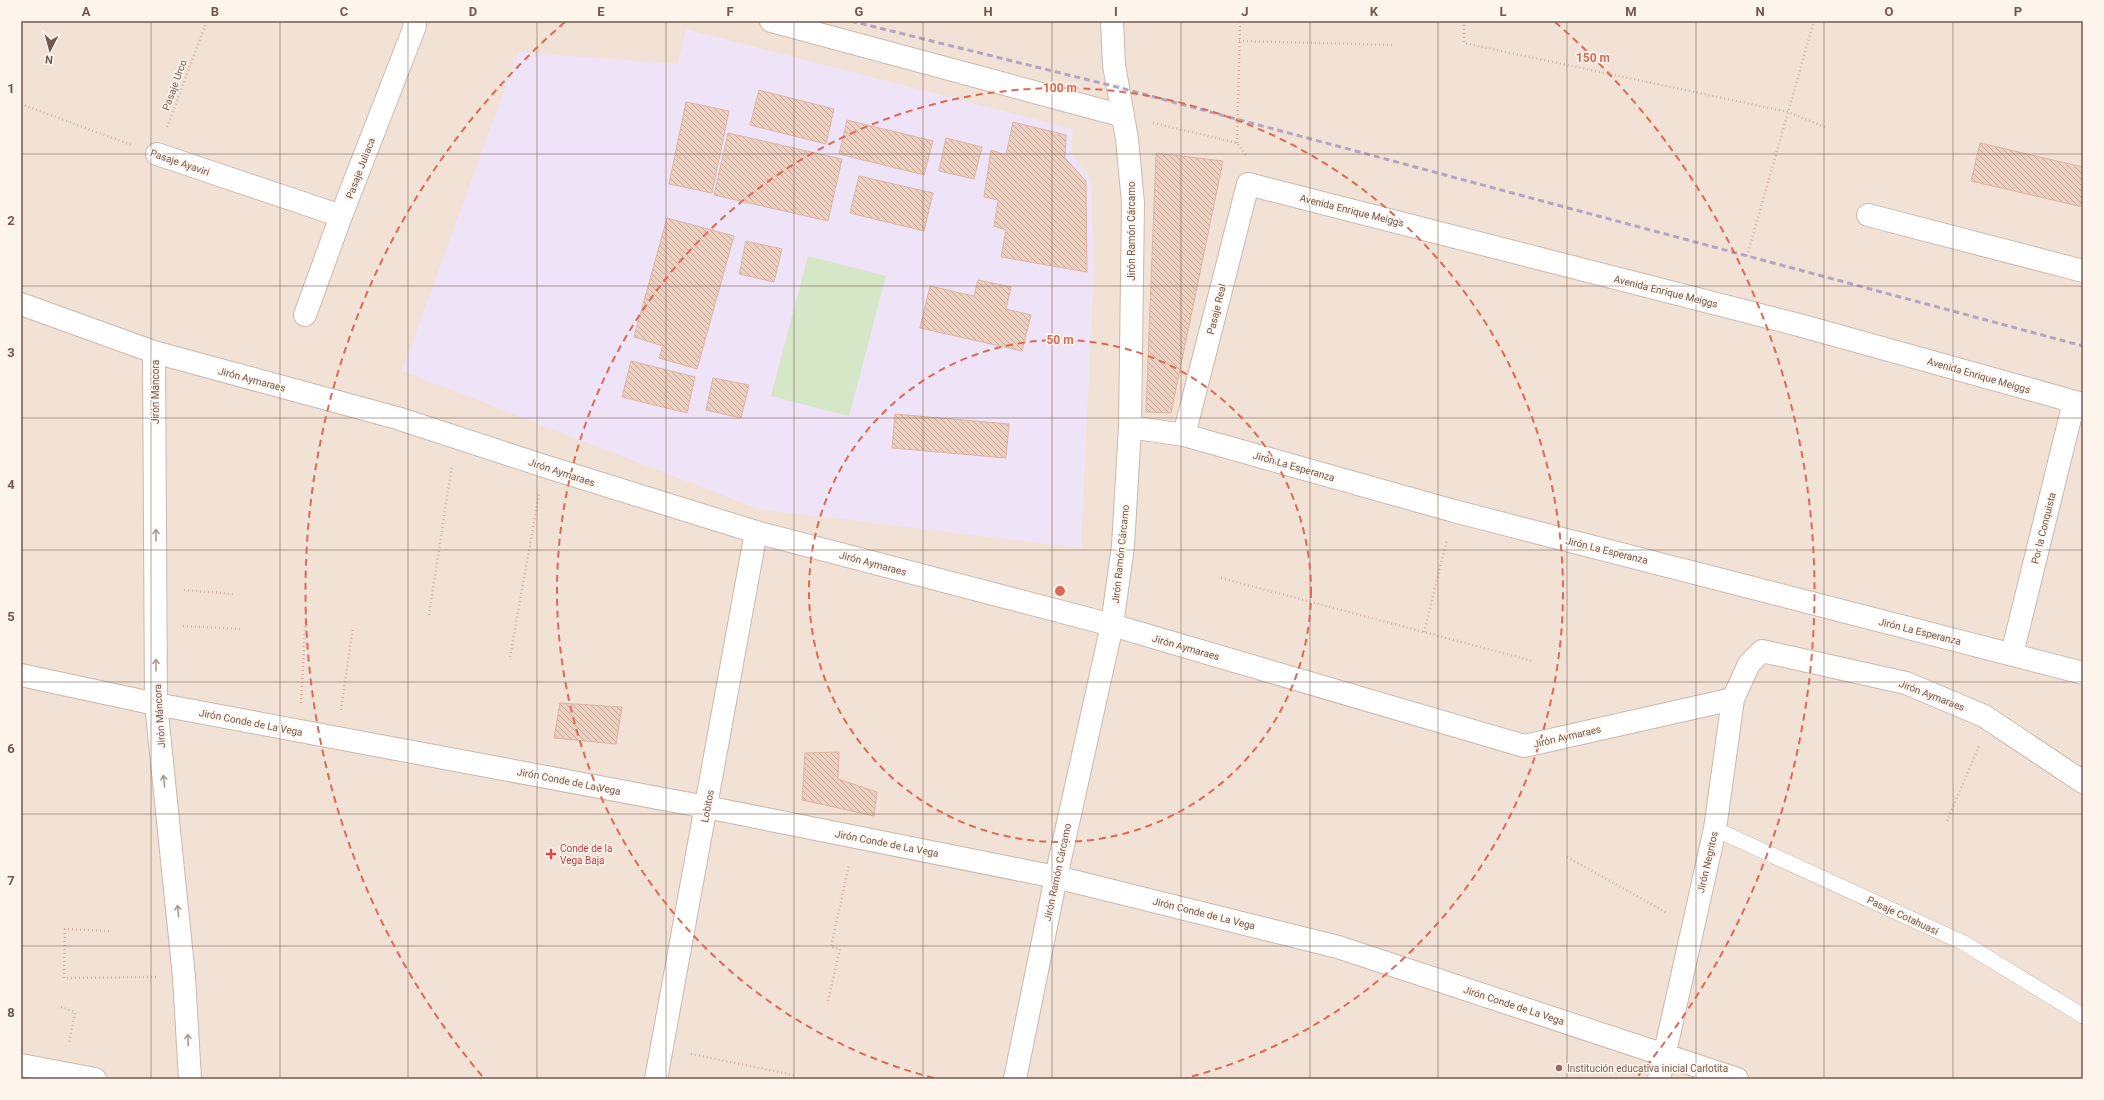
<svg xmlns="http://www.w3.org/2000/svg" width="2104" height="1100" font-family="Roboto,sans-serif">
<style>
.residential{fill:#f1e2d5}
.education{fill:#eee3f7}
.pitch{fill:#d5e7c6}
.building{fill:url(#building-back-hatch);stroke:#deb5a2}
.lines{fill:none;stroke-linecap:round;stroke-linejoin:round}
.service-casing{stroke:#cbb8ad;stroke-width:16}
.minor-casing{stroke:#cbb8ad;stroke-width:24}
.tertiary-casing{stroke:#cbb8ad;stroke-width:24}
.path{stroke:#d2b2a3;stroke-width:2.5;stroke-dasharray:1 3;stroke-linecap:butt}
.service{stroke:#fff;stroke-width:15}
.minor{stroke:#fff;stroke-width:22}
.tertiary{stroke:#fff;stroke-width:22}
.rail{stroke:#b3a5c3;stroke-width:3;stroke-dasharray:6 4;stroke-linecap:butt}
.oneway{stroke:#aa9a94}
.grid{fill:none;stroke:#71574d;stroke-width:1;stroke-opacity:0.55}
.ring{fill:none;stroke:#da6a56;stroke-width:2;stroke-dasharray:7 5}
.health-dot{fill:#e0444e;stroke:#fdf5ec;stroke-width:1.5}
.education-dot{fill:#8d6e63;stroke:#fdf5ec;stroke-width:1.5}
.labels{text-anchor:middle;stroke-width:3;stroke-linejoin:round;paint-order:stroke}
.street-label{font-size:10px;fill:#71574d;stroke:#fdf5ec}
.health-label{font-size:10px;fill:#be3a42;stroke:#fdf5ec;text-anchor:start}
.education-label{font-size:10px;fill:#785e54;stroke:#fdf5ec;text-anchor:start}
.centre{fill:#da6a56;stroke:#fdf5ec;stroke-width:2}
.ring-label{font-size:12px;text-anchor:middle;font-weight:bold;fill:#da6a56;stroke:#fdf5ec;stroke-width:3;stroke-linejoin:round;paint-order:stroke}
.neatline{fill:none;stroke:#71574d;stroke-width:1.5}
.grid-label{font-size:13px;text-anchor:middle;font-weight:bold;fill:#71574d}
</style>
<defs>
<pattern id="building-back-hatch" width="6" height="6" patternUnits="userSpaceOnUse"><rect width="6" height="6" fill="#edcfc0"/><path d="M-1 5l2 2M0 0l6 6M5-1l2 2" fill="none" stroke="#c4ab9e"/></pattern>
</defs>
<rect width="100%" height="100%" fill="#faf1e6"/>
<path class="residential" d="M21,21H2083V1079H21Z"/>
<path class="education" d="M686,29L1073,129L1071,153L1091,179L1094,270L1081,548L758,509L402,371L518,52L678,64Z"/>
<path class="pitch" d="M808,256L886,276L849,416L771,396Z"/>
<path class="building" d="M759,90L834,109L826,144L750,125Z
M686,102L729,111L712,193L669,184Z
M847,120L933,141L924,175L839,154Z
M1013,122L1066,135L1065,158L1086,181L1087,272L1001,257L1006,230L994,226L998,200L984,197L991,150L1006,155Z
M728,133L842,159L828,221L714,195Z
M946,138L982,147L974,179L939,171Z
M1980,143L2083,167V207L1971,181Z
M1156,153L1223,161L1171,413L1146,412Z
M859,176L933,193L924,231L850,213Z
M667,218L734,236L697,369L659,358L663,346L634,337Z
M746,241L782,249L774,282L739,274Z
M978,280L1011,287L1006,309L1031,315L1022,351L920,328L930,286L974,296Z
M631,361L695,377L687,413L622,397Z
M713,378L749,385L741,418L706,410Z
M895,414L1009,424L1006,458L892,448Z
M560,703L622,707L616,744L554,738Z
M839,752L838,779L877,792L874,816L802,800L805,753Z"/>
<g class="lines">
<defs>
<path id="service" d="M1715,829L1964,943L2083,1016"/>
<path id="minor" d="M771,21L1123,116
M157,154L341,216
M1868,215L2083,271
M21,304L154,352L397,418L544,466L756,532L1112,625L1524,746L1733,699
M305,315L341,216L415,26L414,21
M154,352L156,704L706,807L1056,877L1338,947L1737,1079
M1130,427L1184,435L1454,511L2083,673
M1184,435L1248,184L1799,325L2083,404
M2012,654L2074,402
M21,1065L95,1079
M656,1079L756,532
M1659,1079L1715,829L1733,699L1749,664L1762,651L1906,683L1984,716L2083,782"/>
<path id="tertiary" d="M21,675L156,704L184,977L190,1079
M1015,1079L1056,877L1112,625L1123,546L1130,427L1133,203L1127,139L1114,65L1112,21"/>
</defs>
<use href="#service" class="service-casing"/>
<use href="#minor" class="minor-casing"/>
<use href="#tertiary" class="tertiary-casing"/>
<path class="path" d="M1464,21V43L1788,112L1827,128
M1239,41L1395,45
M21,104L131,145
M1153,123L1237,143L1246,155
M167,127L207,21
M1237,143L1240,21
M1747,256L1814,21
M1221,578L1533,661
M184,590L233,594
M429,615L452,465
M183,626L241,629
M1424,632L1447,539
M510,657L539,494
M301,703L306,610
M341,710L353,627
M1947,821L1979,746
M1567,857L1667,913
M109,931L65,929L64,978L156,977
M828,1001L840,949L831,947L849,865
M61,1007L75,1012L69,1044
M691,1054L794,1075"/>
<use href="#service" class="service"/>
<use href="#minor" class="minor"/>
<use href="#tertiary" class="tertiary"/>
<path class="rail" d="M851,21L1117,87L2083,346"/>
</g>
<defs><path id="oneway-shaft" d="M-6 0H5M1.5-3L5.5 0L1.5 3" fill="none" stroke-width="1.6" stroke-linecap="round" stroke-linejoin="round"/></defs>
<g class="oneway">
<use href="#oneway-shaft" transform="translate(156 535) rotate(-90)"/>
<use href="#oneway-shaft" transform="translate(156 665) rotate(-90)"/>
<use href="#oneway-shaft" transform="translate(164 781) rotate(-96)"/>
<use href="#oneway-shaft" transform="translate(178 911) rotate(-96)"/>
<use href="#oneway-shaft" transform="translate(188 1040) rotate(-93)"/>
</g>
<path class="grid" d="M151,21V1079M280,21V1079M408,21V1079M537,21V1079M666,21V1079M794,21V1079M923,21V1079M1052,21V1079M1181,21V1079M1310,21V1079M1438,21V1079M1567,21V1079M1696,21V1079M1824,21V1079M1953,21V1079M21,154H2083M21,286H2083M21,418H2083M21,550H2083M21,682H2083M21,814H2083M21,946H2083"/>
<g class="ring">
<circle cx="1060" cy="591" r="251"/>
<path d="M934 1078A503 503 0 1 1 1186 1078"/>
<path d="M482 1076A754 754 0 0 1 565 22M1555 22A754 754 0 0 1 1638 1076"/>
</g>
<path class="health-dot" d="M549 848h4v4h4v4h-4v4h-4v-4h-4v-4h4z"/>
<circle class="education-dot" cx="1559" cy="1068" r="4"/>
<g class="labels">
<g class="street-label">
<text transform="translate(174 85) rotate(-70)" y="4">Pasaje Urco</text>
<text transform="translate(180 162) rotate(19)" y="4">Pasaje Ayaviri</text>
<text transform="translate(360 168) rotate(-69)" y="4">Pasaje Juliaca</text>
<text transform="translate(1352 210) rotate(14)" y="4">Avenida Enrique Meiggs</text>
<text transform="translate(1131 231) rotate(-90)" y="4">Jirón Ramón Cárcamo</text>
<text transform="translate(1666 291) rotate(14)" y="4">Avenida Enrique Meiggs</text>
<text transform="translate(1216 309) rotate(-76)" y="4">Pasaje Real</text>
<text transform="translate(1979 375) rotate(16)" y="4">Avenida Enrique Meiggs</text>
<text transform="translate(252 379) rotate(15)" y="4">Jirón Aymaraes</text>
<text transform="translate(155 392) rotate(-90)" y="4">Jirón Máncora</text>
<text transform="translate(1294 466) rotate(16)" y="4">Jirón La Esperanza</text>
<text transform="translate(562 472) rotate(18)" y="4">Jirón Aymaraes</text>
<text transform="translate(2043 528) rotate(-76)" y="4">Por la Conquista</text>
<text transform="translate(1607 550) rotate(14)" y="4">Jirón La Esperanza</text>
<text transform="translate(1120 554) rotate(-84)" y="4">Jirón Ramón Cárcamo</text>
<text transform="translate(873 563) rotate(15)" y="4">Jirón Aymaraes</text>
<text transform="translate(1920 631) rotate(14)" y="4">Jirón La Esperanza</text>
<text transform="translate(1186 647) rotate(16)" y="4">Jirón Aymaraes</text>
<text transform="translate(1932 695) rotate(21)" y="4">Jirón Aymaraes</text>
<text transform="translate(159 716) rotate(-94)" y="4">Jirón Máncora</text>
<text transform="translate(251 722) rotate(11)" y="4">Jirón Conde de La Vega</text>
<text transform="translate(1567 736) rotate(-13)" y="4">Jirón Aymaraes</text>
<text transform="translate(569 781) rotate(11)" y="4">Jirón Conde de La Vega</text>
<text transform="translate(707 806) rotate(-80)" y="4">Lobitos</text>
<text transform="translate(887 843) rotate(11)" y="4">Jirón Conde de La Vega</text>
<text transform="translate(1707 862) rotate(-77)" y="4">Jirón Negritos</text>
<text transform="translate(1057 872) rotate(-78)" y="4">Jirón Ramón Cárcamo</text>
<text transform="translate(1204 913) rotate(14)" y="4">Jirón Conde de La Vega</text>
<text transform="translate(1903 915) rotate(25)" y="4">Pasaje Cotahuasi</text>
<text transform="translate(1514 1005) rotate(18)" y="4">Jirón Conde de La Vega</text>
</g>
<g class="health-label">
<text x="560" y="852">Conde de la<tspan x="560" dy="12">Vega Baja</tspan></text>
</g>
<g class="education-label">
<text x="1567" y="1072">Institución educativa inicial Carlotita</text>
</g>
</g>
<circle cx="1060" cy="591" r="6" class="centre"/>
<g class="ring-label">
<text x="1593" y="62">150 m</text>
<text x="1060" y="92">100 m</text>
<text x="1060" y="344">50 m</text>
</g>
<rect width="2104" height="1100" fill="none" stroke="#fdf5ec" stroke-width="44"/>
<g transform="translate(50 50) rotate(186)" stroke="#fdf5ec" stroke-width="3" paint-order="stroke">
<path d="M0-3L7 15L0 10L-7 15Z" fill="#71574d"/>
<text y="-6" font-size="11" font-weight="bold" text-anchor="middle" fill="#71574d">N</text>
</g>
<rect x="22" y="22" width="2060" height="1056" class="neatline"/>
<g class="grid-label">
<text x="86" y="16">A</text>
<text x="215" y="16">B</text>
<text x="344" y="16">C</text>
<text x="473" y="16">D</text>
<text x="601" y="16">E</text>
<text x="730" y="16">F</text>
<text x="859" y="16">G</text>
<text x="988" y="16">H</text>
<text x="1116" y="16">I</text>
<text x="1245" y="16">J</text>
<text x="1374" y="16">K</text>
<text x="1503" y="16">L</text>
<text x="1631" y="16">M</text>
<text x="1760" y="16">N</text>
<text x="1889" y="16">O</text>
<text x="2018" y="16">P</text>
<text x="11" y="93">1</text>
<text x="11" y="225">2</text>
<text x="11" y="357">3</text>
<text x="11" y="489">4</text>
<text x="11" y="621">5</text>
<text x="11" y="753">6</text>
<text x="11" y="885">7</text>
<text x="11" y="1017">8</text>
</g>
</svg>
